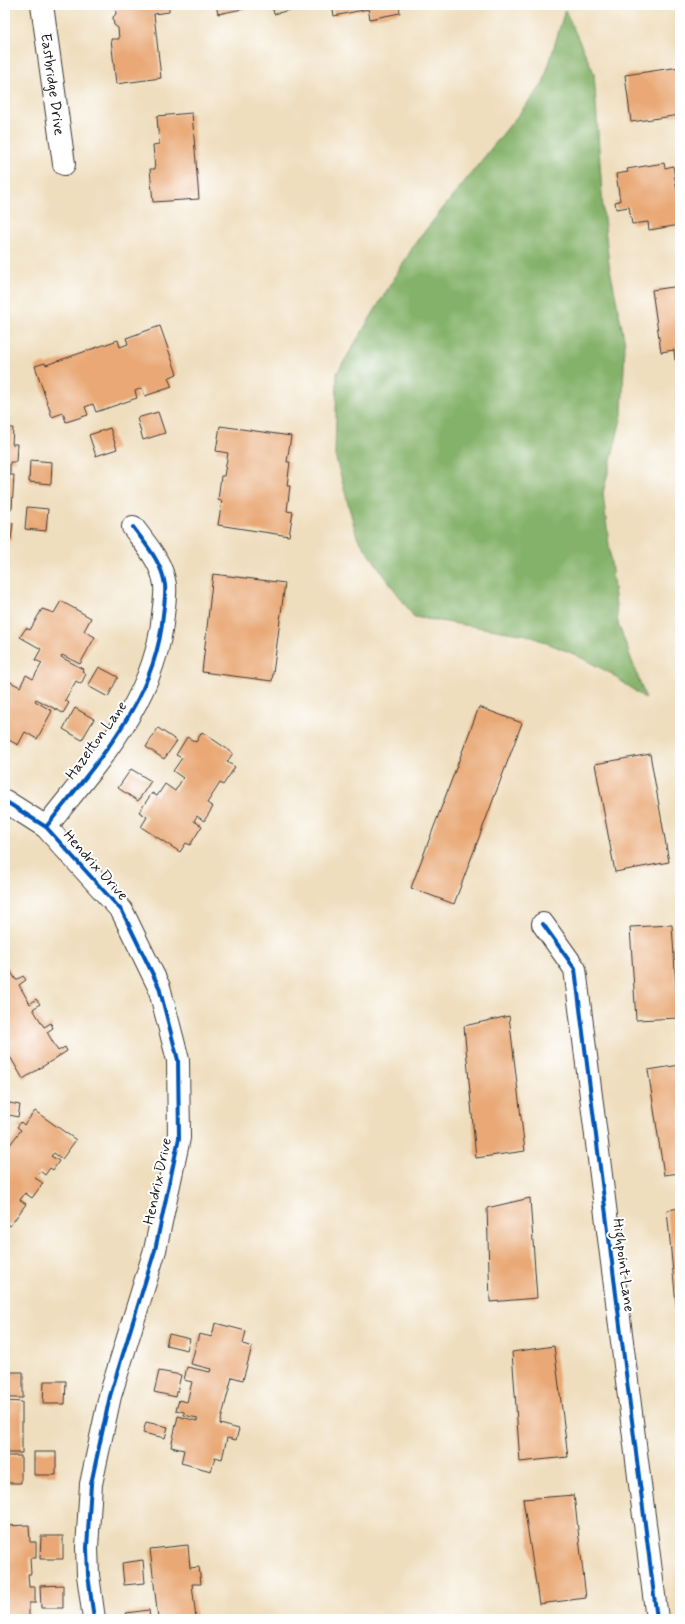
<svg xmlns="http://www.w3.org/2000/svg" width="685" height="1624" font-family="Mynerve,sans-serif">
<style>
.forest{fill:#85b26b;stroke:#506744}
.building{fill:#e9a875}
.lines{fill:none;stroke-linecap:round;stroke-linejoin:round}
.minor-casing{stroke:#3c3934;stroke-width:24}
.minor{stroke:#fff;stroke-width:22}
.cycleway-casing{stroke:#fff;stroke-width:6}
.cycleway{stroke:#0057b8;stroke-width:4}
.labels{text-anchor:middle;stroke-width:4;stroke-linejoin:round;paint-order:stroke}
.street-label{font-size:15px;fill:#1c1c1c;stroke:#fff}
</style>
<rect width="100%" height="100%" fill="#fff"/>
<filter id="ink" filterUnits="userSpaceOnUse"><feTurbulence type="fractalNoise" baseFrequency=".025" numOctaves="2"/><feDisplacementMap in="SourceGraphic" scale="8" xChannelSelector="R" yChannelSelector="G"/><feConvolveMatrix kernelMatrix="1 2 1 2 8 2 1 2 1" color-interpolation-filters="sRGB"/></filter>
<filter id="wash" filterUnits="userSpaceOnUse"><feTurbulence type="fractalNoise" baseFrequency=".012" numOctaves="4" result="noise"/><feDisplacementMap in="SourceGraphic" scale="16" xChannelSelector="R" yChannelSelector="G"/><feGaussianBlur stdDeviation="0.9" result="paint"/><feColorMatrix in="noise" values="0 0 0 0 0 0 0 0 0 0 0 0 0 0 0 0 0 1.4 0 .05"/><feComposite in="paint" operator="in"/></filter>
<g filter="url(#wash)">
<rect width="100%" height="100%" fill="#efdebe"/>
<path class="forest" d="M565,10L594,73L603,209L609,264L625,343L622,415L603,493L618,623L646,699L610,673L574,654L527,635L414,617L357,537L335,455L337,373L416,242L543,84Z"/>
<g id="blocks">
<path class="building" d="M115,5H169V12L154,14L161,78L116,84L111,39H119L118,28L114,25L113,17L116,14Z
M216,5H257V6L218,14Z
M272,5H293L294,9L274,14Z
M332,5H399L400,13L370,19L368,9L334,16Z
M627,5H654V6L628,10Z
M680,67V115L631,122L625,75Z
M192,113L199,199L153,202L150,169H155L153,145L159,144L157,116Z
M664,163L665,168L673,166L678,197H680V225L649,230L648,222L632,224L629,207L616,209L615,202L620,201L616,174L628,172L627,169Z
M680,286V359L675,360L674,350L661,352L652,290Z
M160,326L177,374L168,378L172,387L145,396L142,388L135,391L137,398L96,412L93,404L85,407L88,415L66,422L63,413L52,417L35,366L45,363L46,365L118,340L120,347L128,344L126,338Z
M158,412L165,433L143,440L137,418Z
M220,426L291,436L287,462H290L287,486H290L287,511L293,512L289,536L218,525L222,501L218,500L221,476H224L228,453L216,451Z
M5,428H13L12,444H17L16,462H10V475H14L12,509H7L6,522L13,523L11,540H5Z
M110,428L117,449L96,456L89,435Z
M30,460L52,462L51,484L29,482Z
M27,507L48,509L46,531L25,529Z
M213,574L285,583L272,681L202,672Z
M61,601L91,618L84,631L95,637L80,664L62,655L61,657L83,669L82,671L86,674L81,684L76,681L65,700L69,703L63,713L36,699L35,701L52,711L37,739L25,732L18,745L5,738V679L20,687L26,675L33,679L42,663L35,660L41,649L20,637L26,628L30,630L42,609L54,613Z
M99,667L118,677L108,697L88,686Z
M479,707L522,723L454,904L411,888Z
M75,708L94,719L82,740L63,729Z
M158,728L177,741L164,759L146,747Z
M202,732L233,753L227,762L235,767L223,785L220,783L207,803L213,807L204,821L197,816L194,821L202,826L190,845L186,843L180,852L141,827L147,817L139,812L152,793L157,796L165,784L175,791L183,778L173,771L182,758L176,755L187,737L196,742Z
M650,754L669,862L615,872L595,764Z
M131,769L151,781L138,801L118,788Z
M672,925L678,1018L636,1020L630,927Z
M5,962L16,980L23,976L26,980L19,985L30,1004L36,999L40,1004L33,1009L44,1027L51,1023L53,1028L47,1032L58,1051L65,1047L67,1051L23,1079L5,1048Z
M509,1016L525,1151L476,1158L464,1026Z
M680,1065V1173L664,1175L648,1070Z
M5,1102L20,1105L18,1117L5,1114Z
M35,1111L76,1140L62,1159L54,1153L51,1156L59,1161L53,1170L50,1168L45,1175L40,1171L35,1178L43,1183L32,1198L25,1193L20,1200L26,1204L10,1226L5,1223V1144L9,1146L21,1130L17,1127L21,1122L24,1125Z
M530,1198L537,1298L490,1302L487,1208Z
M680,1208V1313L677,1314L667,1210Z
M215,1323L246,1331L243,1344L252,1347L243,1380L232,1377L220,1424L239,1429L236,1440L227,1438L222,1459L215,1457L211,1471L181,1463L184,1450L171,1447L178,1416L197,1421V1418L184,1415V1412L176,1410L179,1400L187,1402L192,1382L184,1380L187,1367L210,1372L211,1369L191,1364L199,1334L212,1337Z
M169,1334L190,1339L187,1350L166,1345Z
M554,1346L568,1457L520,1462L512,1352Z
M5,1367H7V1372H23V1398H5Z
M159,1371L181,1375L176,1397L154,1392Z
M44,1381H66L65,1404H43Z
M5,1401L22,1402V1453H5Z
M146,1422L168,1427L165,1438L143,1433Z
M34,1452H56V1475H34Z
M5,1456H21V1483H5Z
M574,1495L586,1598L539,1604L523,1499Z
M29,1525L30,1542H36V1558H30L31,1574H28L29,1587H35V1603H29V1618L5,1619V1526Z
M41,1536H63V1559H40Z
M188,1545L190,1568L199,1567L201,1584H192L196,1619H158L150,1549Z
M143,1560L145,1583L124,1585L122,1563Z
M63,1585V1608H41L40,1586Z
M149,1610L150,1619H127L126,1613Z"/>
</g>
</g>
<g filter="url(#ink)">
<use href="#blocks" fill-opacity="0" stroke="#3c3934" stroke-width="1"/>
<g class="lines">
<defs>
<g id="minor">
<path id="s1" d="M42,5L64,164"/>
<path d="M5,801L46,827L122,911L159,987L178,1060L179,1138L155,1250L110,1396L91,1484L87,1548L88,1575L94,1619"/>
<path d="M46,827C96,763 156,700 163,615C164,606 166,594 165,585C162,562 146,545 133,527"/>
<path d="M543,924L575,969L657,1619"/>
</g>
</defs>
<use href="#minor" class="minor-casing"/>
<use href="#minor" class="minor"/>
<defs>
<path id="cycleway" d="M5,801L46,827L122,911L159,987L178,1060L179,1138L155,1250L110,1396L91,1484L87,1548L88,1575L94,1619
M46,827C96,763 156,700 163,615C164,606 166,594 165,585C162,562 146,545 133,527
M543,924L575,969L657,1619"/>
</defs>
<use href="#cycleway" class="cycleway-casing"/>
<use href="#cycleway" class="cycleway"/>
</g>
</g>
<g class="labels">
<g class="street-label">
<text dy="5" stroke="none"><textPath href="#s1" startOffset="80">Eastbridge Drive</textPath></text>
<text transform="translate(96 740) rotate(-54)" y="5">Hazelton Lane</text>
<text transform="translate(96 865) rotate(48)" y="5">Hendrix Drive</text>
<text transform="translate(157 1181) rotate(-78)" y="5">Hendrix Drive</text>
<text transform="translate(624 1265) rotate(83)" y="5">Highpoint Lane</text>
</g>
</g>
<rect width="685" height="1624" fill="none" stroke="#fff" stroke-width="20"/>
</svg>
